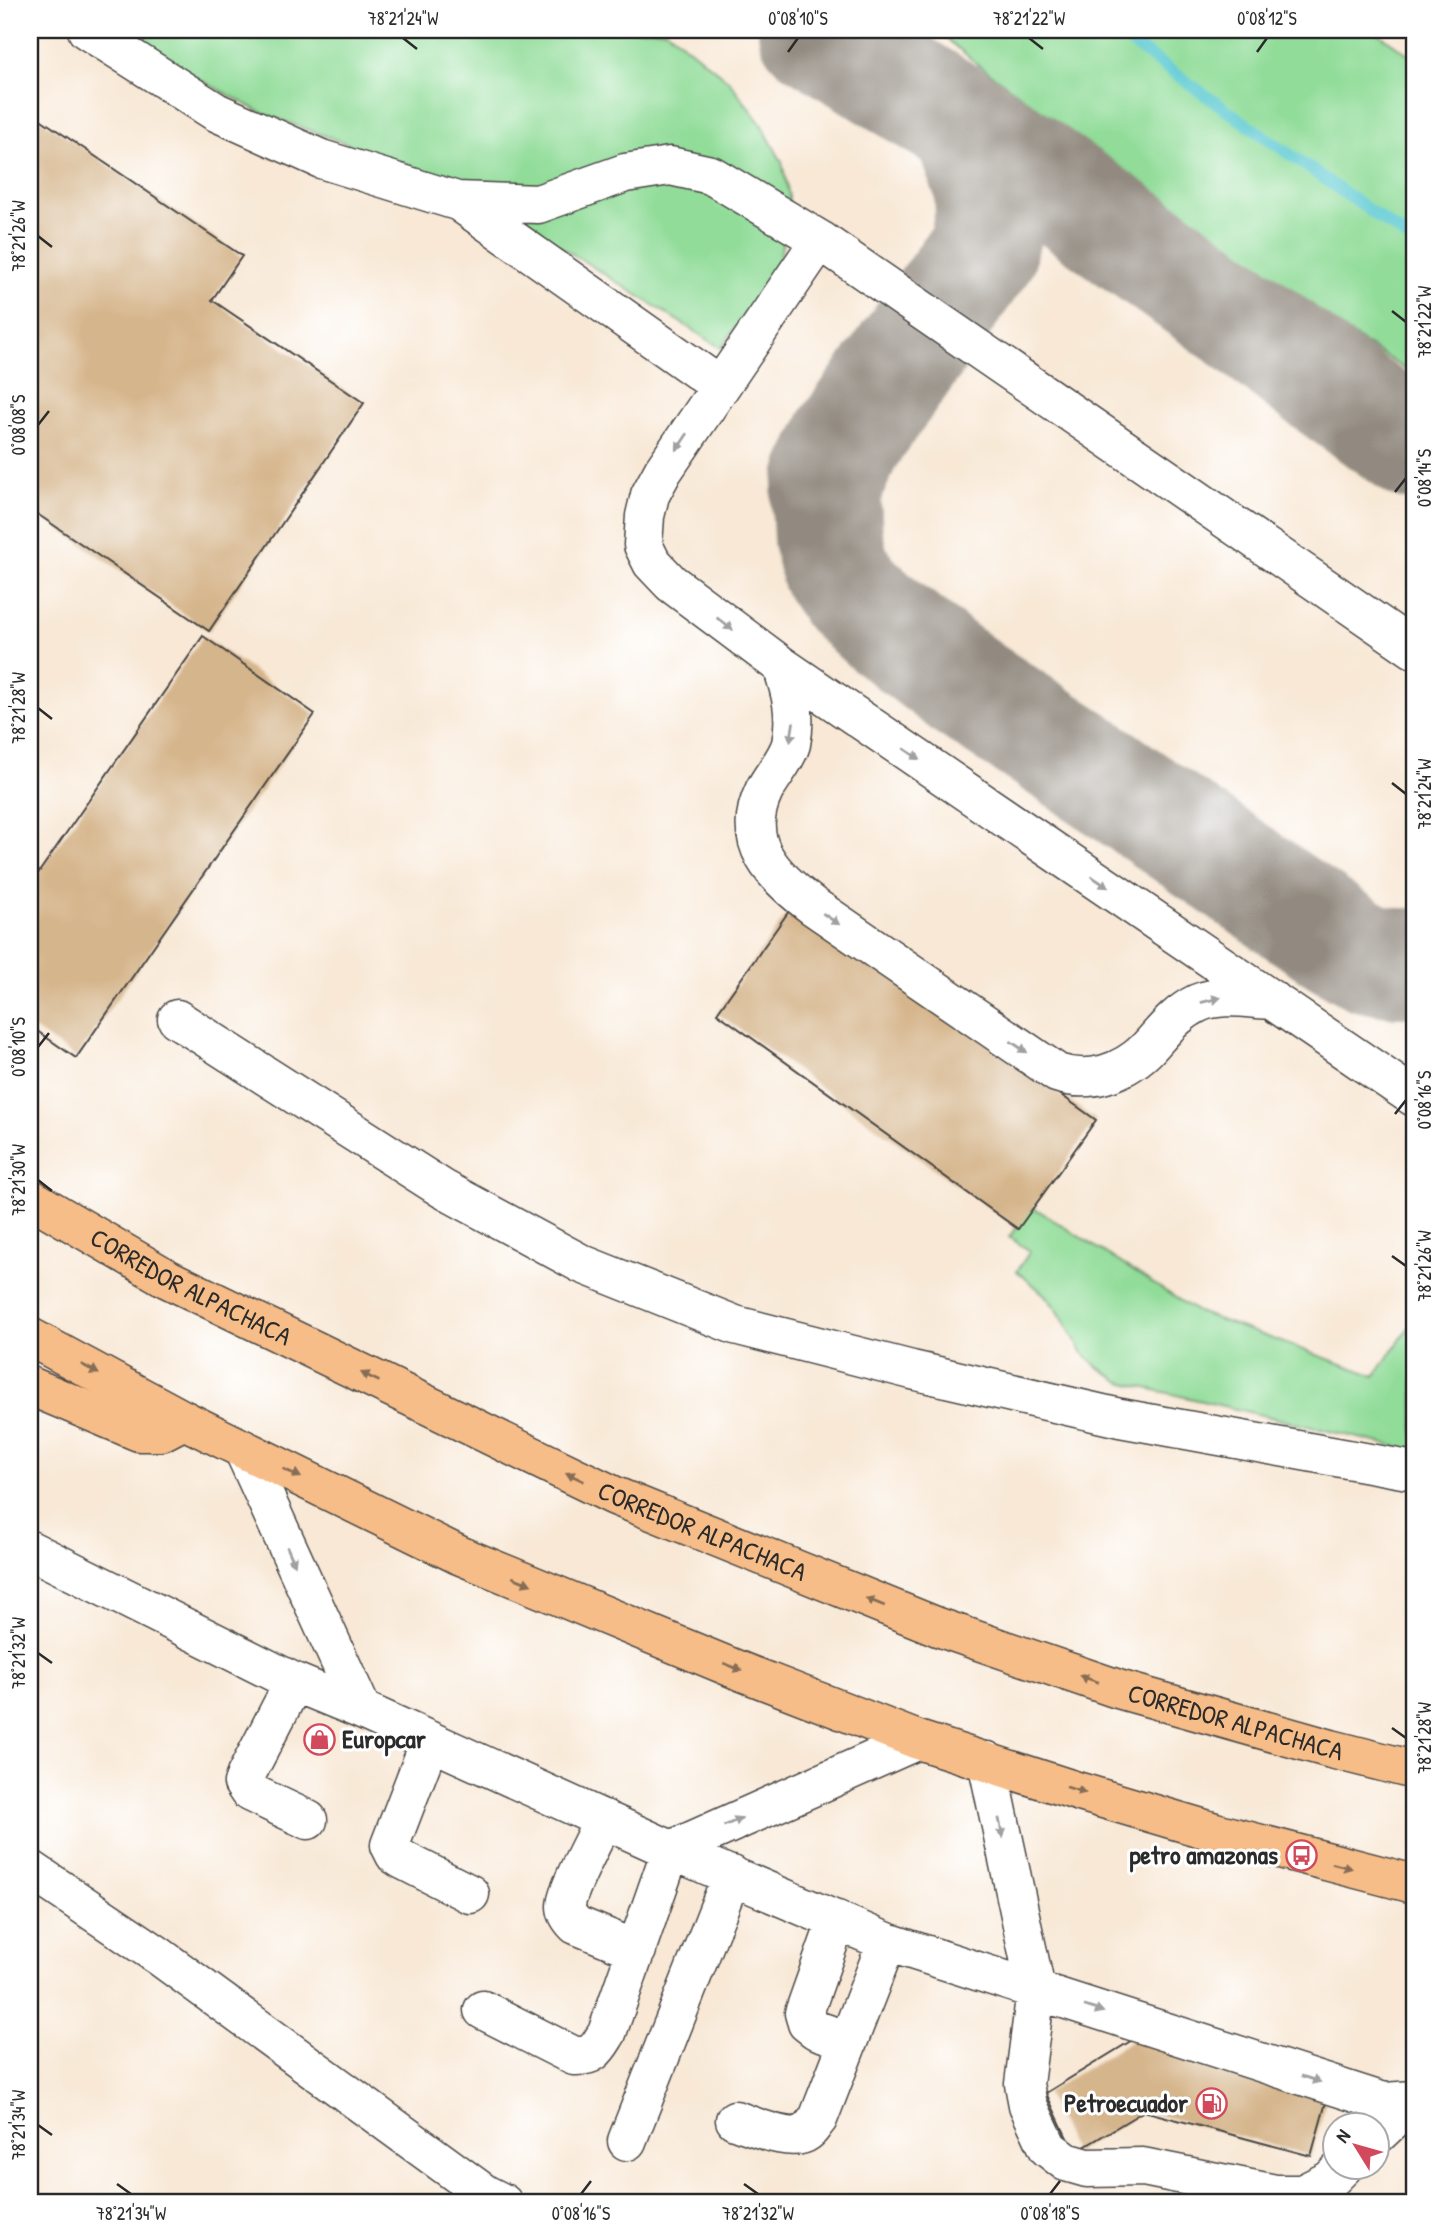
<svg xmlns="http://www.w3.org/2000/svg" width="1444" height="2233" font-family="'Patrick Hand',sans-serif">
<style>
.green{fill:#90dc98;stroke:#5e8462;stroke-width:2}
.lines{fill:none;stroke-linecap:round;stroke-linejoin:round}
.stream{stroke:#5ecad3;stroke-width:12}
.taxiway{stroke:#928a80;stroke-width:110}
.building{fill:#d5b58b}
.minor-casing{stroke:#4a4744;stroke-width:41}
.highway-casing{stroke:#4a4744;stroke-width:41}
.minor{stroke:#fff;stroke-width:38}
.highway{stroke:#f7bd88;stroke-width:38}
.oneway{fill:#a0a0a0}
.oneway2{fill:#876d55}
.ticks{fill:none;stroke:#2b2b2b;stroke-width:2.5}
.labels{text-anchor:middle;stroke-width:6;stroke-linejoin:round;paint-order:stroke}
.street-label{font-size:26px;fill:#2b2b2b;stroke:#fff}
.poi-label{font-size:26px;font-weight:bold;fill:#2b2b2b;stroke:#fff;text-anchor:end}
.neatline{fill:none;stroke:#2b2b2b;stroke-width:2.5}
.ticks-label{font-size:18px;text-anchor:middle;fill:#2b2b2b}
</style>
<rect width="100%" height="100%" fill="#fff"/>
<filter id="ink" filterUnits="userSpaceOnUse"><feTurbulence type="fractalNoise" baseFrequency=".0143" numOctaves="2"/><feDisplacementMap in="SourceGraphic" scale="14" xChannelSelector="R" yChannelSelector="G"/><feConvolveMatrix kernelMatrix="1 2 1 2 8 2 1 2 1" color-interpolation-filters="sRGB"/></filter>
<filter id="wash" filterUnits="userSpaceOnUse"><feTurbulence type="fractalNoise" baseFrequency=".00686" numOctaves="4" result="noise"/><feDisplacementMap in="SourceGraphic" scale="28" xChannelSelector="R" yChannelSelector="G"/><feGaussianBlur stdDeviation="1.57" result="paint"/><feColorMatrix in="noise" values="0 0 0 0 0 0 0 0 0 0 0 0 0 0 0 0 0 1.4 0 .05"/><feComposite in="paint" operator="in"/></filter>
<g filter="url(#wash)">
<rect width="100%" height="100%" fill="#f8e8d5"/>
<path class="green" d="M128,30H666L729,81L761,124L782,162L789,196V211L778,266L721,348L487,200L454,182L264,114L197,78Z
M936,30H1373L1414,58V375L1337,325L980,66Z
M1033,1207L1198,1312L1375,1376L1414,1320V1451L1121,1382L1095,1365L1082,1352L1058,1311L1045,1295L1017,1271L1030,1251L1009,1237Z"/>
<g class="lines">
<path class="stream" d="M1113,30L1414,242"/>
<path class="taxiway" d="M813,30L968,125L1248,323L1324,382L1414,446
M968,125L989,186L990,218L982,251L849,438L829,481L826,498L828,538L835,569L852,595L884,624L969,689L1086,766L1291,908L1336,939L1369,958L1396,963H1414"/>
</g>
<g id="blocks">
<path class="building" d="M30,112L242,256L212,300L364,403L209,631L30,509Z
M203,636L315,714L76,1058L30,1026V885Z
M794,904L1096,1120L1018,1229L717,1013Z
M1134,2039L1330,2088L1311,2156L1144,2111L1074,2153L1046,2093Z"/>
</g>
</g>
<g filter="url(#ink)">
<use href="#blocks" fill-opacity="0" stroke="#4a4744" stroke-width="2"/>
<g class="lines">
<defs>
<path id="minor" d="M87,30L216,112L321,159L457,201L538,204L625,173L670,166L711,175L820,240L1414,649
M458,201L720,386
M820,240L663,471L650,495L645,516L643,545L652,563L671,583L782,666L1414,1097
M782,666C791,693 797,715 791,744C786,761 772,775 764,791C739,843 774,877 813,906L1057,1073C1089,1084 1122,1073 1146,1050C1163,1032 1175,1014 1198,1003C1221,993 1248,999 1273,1000
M177,1019L443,1189L582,1264L735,1325L912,1370L1120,1418L1414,1471
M243,1449L362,1710
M30,1550L294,1682L362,1710L671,1850L887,1942L1036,1990L1024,2084L1028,2105L1048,2148L1066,2162L1087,2168L1143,2167L1276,2194H1302L1330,2180L1344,2166
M294,1682L246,1775L243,1783L249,1792L308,1820
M430,1741L390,1845L395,1855L401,1859L470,1894
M987,1761L1036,1990L1384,2102L1414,2100
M604,1819C595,1838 567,1889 566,1906C566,1914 571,1920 576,1925L637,1950
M30,1869L159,1956L485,2194L503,2203
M837,1920L804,2013L807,2023L816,2030L848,2041
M483,2010L574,2056C594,2057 597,2049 607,2033L671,1850L918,1740
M735,2120C752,2125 791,2144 807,2132C811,2130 814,2123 818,2119L887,1942
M1378,2134L1414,2100
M627,2141L732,1875"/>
<g id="highway">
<path id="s1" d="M30,1198L168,1279L615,1496L938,1627L1118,1689L1331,1749L1414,1770"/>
<path d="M30,1337L184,1420L459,1555L740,1671L918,1740L1080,1792L1215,1832L1414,1884"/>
<path d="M30,1386L139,1432H161L184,1420"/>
</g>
</defs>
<use href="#minor" class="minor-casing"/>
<use href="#highway" class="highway-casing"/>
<use href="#minor" class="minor"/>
<use href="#highway" class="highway"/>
</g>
<defs><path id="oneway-solid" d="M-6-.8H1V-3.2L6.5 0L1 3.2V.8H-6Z" transform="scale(1.75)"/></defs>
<g class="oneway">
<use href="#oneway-solid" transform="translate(682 442) rotate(124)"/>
<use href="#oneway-solid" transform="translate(725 624) rotate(37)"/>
<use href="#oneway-solid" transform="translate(792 732) rotate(99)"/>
<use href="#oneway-solid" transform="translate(912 754) rotate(34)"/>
<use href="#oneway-solid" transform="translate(1100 882) rotate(34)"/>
<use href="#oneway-solid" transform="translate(831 919) rotate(34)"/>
<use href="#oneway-solid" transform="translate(1211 1000) rotate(-14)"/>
<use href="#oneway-solid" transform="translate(1019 1047) rotate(34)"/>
<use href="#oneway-solid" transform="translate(291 1556) rotate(66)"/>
<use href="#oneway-solid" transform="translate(733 1822) rotate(-24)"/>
<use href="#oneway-solid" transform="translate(1001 1828) rotate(78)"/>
<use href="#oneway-solid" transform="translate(1094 2009) rotate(18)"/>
<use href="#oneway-solid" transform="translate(1311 2079) rotate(18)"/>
</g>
<g class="oneway2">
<use href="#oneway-solid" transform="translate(90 1369) rotate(29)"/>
<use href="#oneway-solid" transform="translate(370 1377) rotate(-154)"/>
<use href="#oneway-solid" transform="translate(292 1473) rotate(26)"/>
<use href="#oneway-solid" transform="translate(575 1477) rotate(-154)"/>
<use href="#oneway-solid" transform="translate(522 1581) rotate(22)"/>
<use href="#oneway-solid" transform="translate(875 1602) rotate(-158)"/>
<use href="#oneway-solid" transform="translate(733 1667) rotate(22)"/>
<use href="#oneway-solid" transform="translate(1089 1679) rotate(-161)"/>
<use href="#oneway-solid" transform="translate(1076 1790) rotate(18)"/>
<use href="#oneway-solid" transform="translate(1342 1866) rotate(14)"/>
</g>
</g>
<path class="ticks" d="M403,38L417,49M1029,38L1043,49M788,52L798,38M1257,52L1267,38M38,236L52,247M1392,311L1406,322M38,425L49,411M1395,492L1406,478M38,708L52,719M1392,783L1406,794M38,1047L49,1033M1395,1114L1406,1100M38,1180L52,1191M1392,1256L1406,1266M38,1653L52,1663M1392,1728L1406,1738M38,2125L52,2135M117,2184L131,2194M744,2184L758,2194M581,2194L591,2181M1050,2194L1060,2181"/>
<defs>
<symbol id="shop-ring" viewBox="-11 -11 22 22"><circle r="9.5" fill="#fff" stroke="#d1495b" stroke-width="1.5"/><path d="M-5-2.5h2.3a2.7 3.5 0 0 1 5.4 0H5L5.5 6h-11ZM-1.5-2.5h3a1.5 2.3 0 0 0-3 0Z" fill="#d1495b"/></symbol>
<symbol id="bus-ring" viewBox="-11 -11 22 22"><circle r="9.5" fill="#fff" stroke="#d1495b" stroke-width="1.5"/><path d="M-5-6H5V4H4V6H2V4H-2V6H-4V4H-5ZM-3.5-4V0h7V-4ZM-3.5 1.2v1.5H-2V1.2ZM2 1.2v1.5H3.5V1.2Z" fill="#d1495b"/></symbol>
<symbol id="fuel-ring" viewBox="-11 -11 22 22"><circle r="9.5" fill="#fff" stroke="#d1495b" stroke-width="1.5"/><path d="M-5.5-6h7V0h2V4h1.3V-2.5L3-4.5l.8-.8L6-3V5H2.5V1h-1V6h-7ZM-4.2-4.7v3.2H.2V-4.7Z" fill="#d1495b"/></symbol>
</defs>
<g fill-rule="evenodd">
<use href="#shop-ring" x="302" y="1722" width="35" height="35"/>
<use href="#bus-ring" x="1284" y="1838" width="35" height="35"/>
<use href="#fuel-ring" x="1194" y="2086" width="35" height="35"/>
</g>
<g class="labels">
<g class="street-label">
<text dy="9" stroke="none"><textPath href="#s1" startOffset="184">CORREDOR ALPACHACA</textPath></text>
<text dy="9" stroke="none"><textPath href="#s1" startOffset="751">CORREDOR ALPACHACA</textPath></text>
<text dy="9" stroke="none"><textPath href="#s1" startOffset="1318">CORREDOR ALPACHACA</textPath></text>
</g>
<g class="poi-label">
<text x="342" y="1748" text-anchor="start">Europcar</text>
<text x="1278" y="1864">petro amazonas</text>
<text x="1188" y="2112">Petroecuador</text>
</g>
</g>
<rect width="1444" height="2233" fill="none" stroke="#fff" stroke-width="77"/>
<g transform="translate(1356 2146) rotate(307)"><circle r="33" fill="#ffffff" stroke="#aaaaaa" stroke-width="2"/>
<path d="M0-5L12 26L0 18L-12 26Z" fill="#d1495b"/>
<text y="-10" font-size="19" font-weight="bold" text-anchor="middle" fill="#2b2b2b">N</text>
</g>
<rect x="38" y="38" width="1368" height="2156" class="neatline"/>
<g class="ticks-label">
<text x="403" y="25">78°21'24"W</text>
<text x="798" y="25">0°08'10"S</text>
<text x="1029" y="25">78°21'22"W</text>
<text x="1267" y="25">0°08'12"S</text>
<text transform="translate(19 236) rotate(-90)" y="6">78°21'26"W</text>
<text transform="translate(1425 322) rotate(-90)" y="6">78°21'22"W</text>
<text transform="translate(19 425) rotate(-90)" y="6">0°08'08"S</text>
<text transform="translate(1425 478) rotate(-90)" y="6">0°08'14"S</text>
<text transform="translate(19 708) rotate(-90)" y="6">78°21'28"W</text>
<text transform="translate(1425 794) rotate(-90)" y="6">78°21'24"W</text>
<text transform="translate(19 1047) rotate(-90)" y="6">0°08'10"S</text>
<text transform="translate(1425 1100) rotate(-90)" y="6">0°08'16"S</text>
<text transform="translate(19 1180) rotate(-90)" y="6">78°21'30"W</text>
<text transform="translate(1425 1266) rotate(-90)" y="6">78°21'26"W</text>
<text transform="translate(19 1653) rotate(-90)" y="6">78°21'32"W</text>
<text transform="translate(1425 1738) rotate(-90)" y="6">78°21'28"W</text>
<text transform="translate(19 2125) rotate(-90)" y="6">78°21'34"W</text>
<text x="131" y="2220">78°21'34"W</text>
<text x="581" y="2220">0°08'16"S</text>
<text x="758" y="2220">78°21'32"W</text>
<text x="1050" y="2220">0°08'18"S</text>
</g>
</svg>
